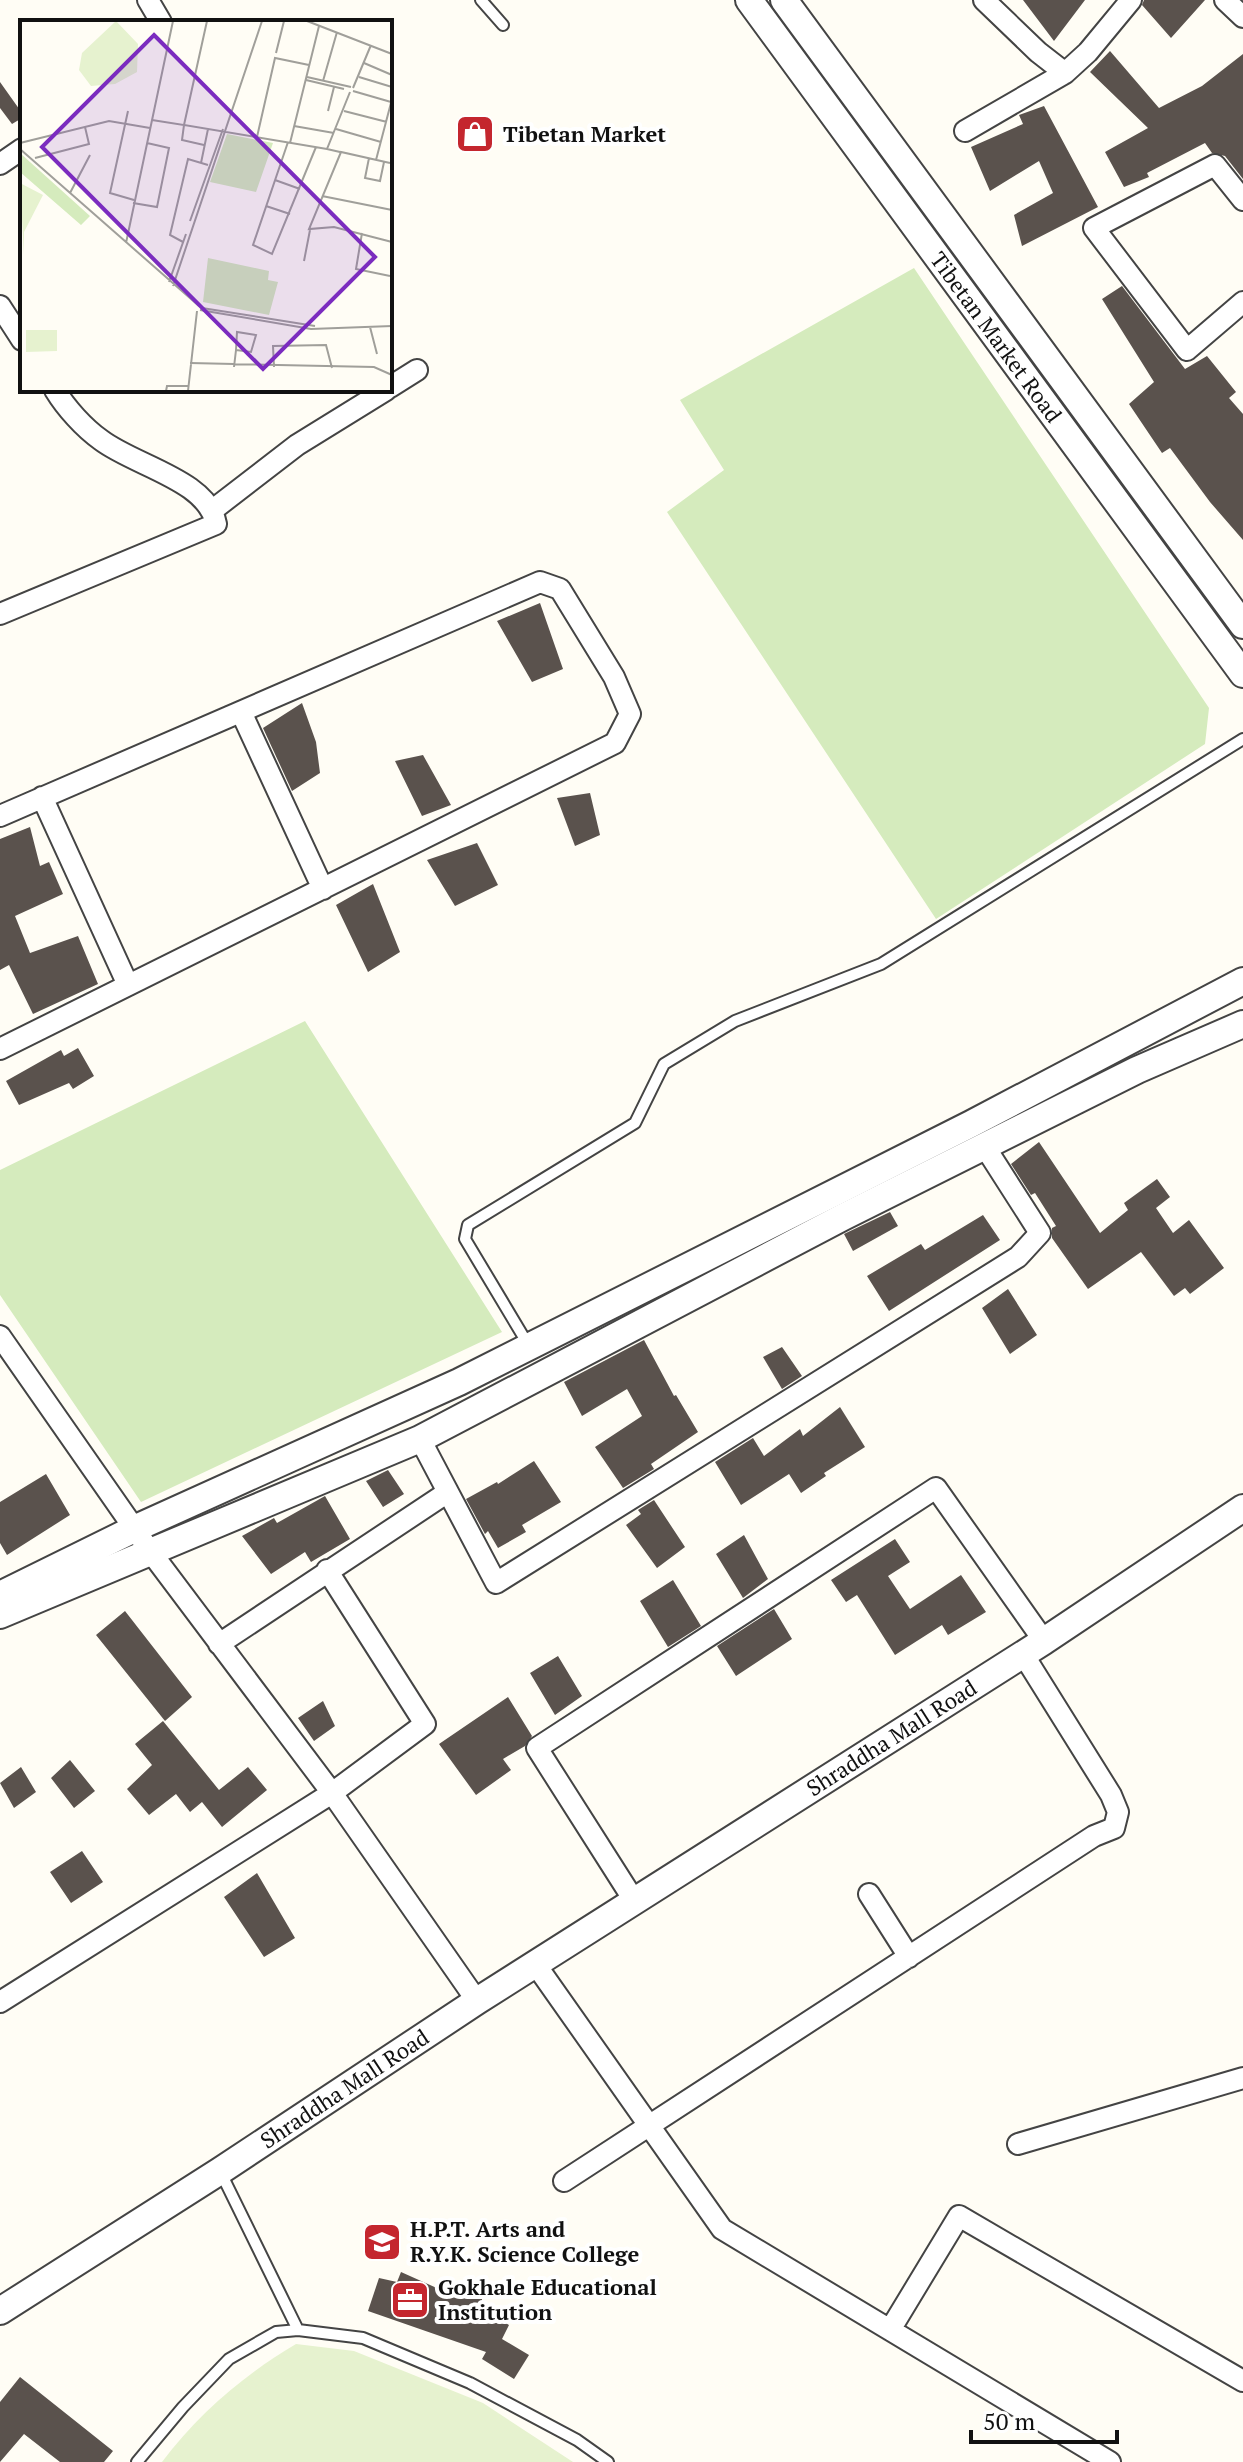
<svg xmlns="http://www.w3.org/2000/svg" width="1243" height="2462" font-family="'PT Serif',serif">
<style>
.green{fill:#d5ebbd}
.pitch{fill:#e6f2cf}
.building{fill:#5a524d}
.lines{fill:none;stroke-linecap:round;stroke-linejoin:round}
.service-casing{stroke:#444;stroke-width:14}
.minor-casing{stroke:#444;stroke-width:24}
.tertiary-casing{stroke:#444;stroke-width:30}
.service{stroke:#fff;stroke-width:10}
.minor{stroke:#fff;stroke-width:20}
.tertiary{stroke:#fff;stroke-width:26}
.labels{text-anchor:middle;stroke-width:8;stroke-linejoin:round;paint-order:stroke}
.poi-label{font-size:22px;font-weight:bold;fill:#111;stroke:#fff;text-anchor:start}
.street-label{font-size:22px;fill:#111;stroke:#fff}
.inset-road{fill:none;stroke:#a09f9a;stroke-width:2}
.view{fill:#7b2cbf;fill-opacity:0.15;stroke:#7b2cbf;stroke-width:4}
.inset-edge{fill:none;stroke:#111;stroke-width:4}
</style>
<rect width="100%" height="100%" fill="#fffdf5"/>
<path class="green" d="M914,268L1209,708L1205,744L936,919L667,512L724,470L680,400Z
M305,1021L502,1332L141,1502L0,1295V1170Z"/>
<path class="pitch" d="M296,2344L354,2351L483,2403L573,2462H162C198,2414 245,2374 296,2344Z"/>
<path class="building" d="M1023,0H1085L1054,41Z
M1144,0H1205L1171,38L1142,5Z
M1110,51L1159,108L1202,86L1243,54V179L1225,156L1212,153L1205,143L1147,173L1149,177L1124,187L1105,152L1148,128L1090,72Z
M0,82L22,113V118L12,124L0,108Z
M1044,106L1098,207L1022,246L1014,215L1053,193L1039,161L990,191L971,147L1023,124L1019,115Z
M1122,286L1185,369L1207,356L1236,392L1229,398L1243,414V540L1210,502L1170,448L1162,453L1129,404L1154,382L1102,299Z
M540,603L563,669L532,682L497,621Z
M302,703L316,742L320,773L292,791L263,728Z
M423,755L451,805L422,816L395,761Z
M590,793L600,835L575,846L557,798Z
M30,827L40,866L49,862L63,894L15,916L30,953L78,936L98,984L33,1014L9,965L0,970V839Z
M477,843L498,885L455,906L427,860Z
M373,884L400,952L368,972L336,905Z
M78,1048L94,1076L73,1089L69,1083L19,1105L6,1081L61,1050L64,1056Z
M1039,1142L1100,1233L1128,1210L1124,1203L1157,1179L1170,1197L1156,1208L1173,1233L1189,1220L1224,1268L1190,1294L1185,1288L1174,1296L1141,1252L1088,1289L1052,1238V1228L1056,1226L1035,1193L1031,1195L1011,1164Z
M890,1212L898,1226L853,1251L844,1234Z
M983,1215L1000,1240L889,1311L867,1276L921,1244L925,1250Z
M1008,1289L1037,1335L1010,1354L982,1308Z
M644,1340L674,1396L676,1395L698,1432L651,1464L654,1469L623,1488L595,1447L642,1416L627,1389L582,1416L564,1382Z
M782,1347L802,1376L782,1389L763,1357Z
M840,1407L865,1447L824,1473L826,1476L801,1493L789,1474L741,1505L715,1462L753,1438L764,1456L800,1429L803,1436Z
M534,1461L561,1502L522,1525L526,1532L498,1548L488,1531L485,1534L466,1499L497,1482L498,1484Z
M388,1470L404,1494L383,1507L366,1481Z
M46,1474L70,1515L7,1555L0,1543V1502Z
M325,1496L350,1539L311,1562L305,1552L271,1574L242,1536L274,1518L277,1523Z
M654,1500L685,1547L657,1568L626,1525L641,1514L638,1510Z
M744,1535L768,1579L743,1598L716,1554Z
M895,1539L910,1562L888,1576L910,1609L961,1575L986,1612L948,1635L942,1625L895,1655L857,1595L846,1602L831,1580Z
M673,1580L701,1626L668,1647L640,1601Z
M774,1609L792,1639L736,1676L717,1646Z
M125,1611L192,1697L165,1721L96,1635Z
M558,1656L582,1696L555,1715L530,1673Z
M508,1697L532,1736L525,1746L503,1759L511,1770L476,1795L439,1744Z
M323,1701L335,1726L314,1741L298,1718Z
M163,1721L219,1790L248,1767L267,1790L222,1827L202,1802L190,1812L176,1794L149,1815L127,1789L152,1765L135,1744Z
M70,1760L95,1791L74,1808L51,1778Z
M21,1767L36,1792L14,1808L0,1783Z
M82,1851L103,1882L71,1903L50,1872Z
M257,1873L295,1938L264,1957L224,1897Z
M401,2272L439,2289L446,2277L483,2295L480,2308L509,2325L502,2339L529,2355L514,2379L482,2359L486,2352L368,2311L379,2278L397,2282Z
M20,2377L113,2451L104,2462H60L24,2434L0,2462V2402Z"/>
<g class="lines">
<defs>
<path id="service" d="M481,0L503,25
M529,1346L465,1239L468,1225L635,1123L664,1064L735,1021L881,964L1243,739
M220,2171L298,2330
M137,2462L183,2407L229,2359L276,2332L298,2330L363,2338L470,2383L577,2440L608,2462"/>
<path id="minor" d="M148,0L161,22
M984,0L1038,52L1065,73L1088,52L1131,0
M1225,0L1243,17
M965,131L1065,73
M0,164L22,149
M1243,200L1215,165L1094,228L1187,350L1243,302
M0,306L22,340
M390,387L417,370
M214,509L297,445L386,390
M0,614L216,524C208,480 135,466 101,440C84,428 66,408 55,390
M241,712L323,889
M42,797L128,985
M0,816L540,582L560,589L614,677L630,714L615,743L0,1049
M0,1336L150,1551L332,1793L0,2002
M420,1439L496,1583L1018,1257L1040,1233L985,1147
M327,1570L425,1724L332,1793L477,2001
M219,1644L448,1492
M869,1894L909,1957
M635,1902L537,1748L936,1488L1044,1641
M536,1965L722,2229L1110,2462
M1018,2144L1243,2078
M564,2181L1094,1836L1114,1828L1118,1812L1111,1795L1023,1654
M890,2330L959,2216L1243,2381"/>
<g id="tertiary">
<path id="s1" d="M749,0L1243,674"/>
<path d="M784,0L1243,625"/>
<path d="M0,1595L136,1528L459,1382L971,1124L1243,981"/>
<path d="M0,1615L420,1439L843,1217L1137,1070L1243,1024"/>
<path id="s2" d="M0,2311L220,2171L477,2001L1044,1641L1243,1508"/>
</g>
</defs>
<use href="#service" class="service-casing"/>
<use href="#minor" class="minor-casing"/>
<use href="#tertiary" class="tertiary-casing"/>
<use href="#service" class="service"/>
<use href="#minor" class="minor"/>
<use href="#tertiary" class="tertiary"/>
</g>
<defs>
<symbol id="shop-square" viewBox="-11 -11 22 22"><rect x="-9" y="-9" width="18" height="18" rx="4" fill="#c4262e" stroke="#fff"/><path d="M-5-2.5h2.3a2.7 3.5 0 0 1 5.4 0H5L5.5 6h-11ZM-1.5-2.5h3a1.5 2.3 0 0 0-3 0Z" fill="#fff"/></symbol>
<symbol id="university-square" viewBox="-11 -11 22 22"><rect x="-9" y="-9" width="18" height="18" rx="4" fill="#c4262e" stroke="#fff"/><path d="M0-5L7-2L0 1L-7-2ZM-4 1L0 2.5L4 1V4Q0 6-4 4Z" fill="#fff"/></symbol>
<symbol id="office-square" viewBox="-11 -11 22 22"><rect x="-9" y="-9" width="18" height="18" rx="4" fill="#c4262e" stroke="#fff"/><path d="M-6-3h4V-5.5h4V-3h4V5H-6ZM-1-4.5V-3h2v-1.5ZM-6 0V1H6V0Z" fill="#fff"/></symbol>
</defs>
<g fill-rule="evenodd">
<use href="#shop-square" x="453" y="112" width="44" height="44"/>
<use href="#university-square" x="360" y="2220" width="44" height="44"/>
<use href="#office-square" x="388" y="2278" width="44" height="44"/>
</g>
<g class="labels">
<g class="poi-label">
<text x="503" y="142">Tibetan Market</text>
<text x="410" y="2237">H.P.T. Arts and<tspan x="410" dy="25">R.Y.K. Science College</tspan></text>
<text x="438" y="2295">Gokhale Educational<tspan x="438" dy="25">Institution</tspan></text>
</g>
<g class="street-label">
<text dy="8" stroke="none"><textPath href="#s1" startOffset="418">Tibetan Market Road</textPath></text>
<text dy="8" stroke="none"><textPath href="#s2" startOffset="1060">Shraddha Mall Road</textPath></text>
<text dy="8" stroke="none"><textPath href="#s2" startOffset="410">Shraddha Mall Road</textPath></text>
</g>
</g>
<g transform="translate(20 20)">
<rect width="372" height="372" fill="#fffdf5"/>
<path d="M207,114L253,123L236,172L190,162ZM0,133L70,196L61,205L0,152ZM188,238L249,251L248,260L258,262L249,295L183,282Z" fill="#d5ebbd"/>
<path d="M96,1L118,24L117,52L95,64L71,66L59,50L62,33ZM0,163L23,175L4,212V235ZM6,310H37V331L6,332Z" fill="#e6f2cf"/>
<path class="inset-road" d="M187,1L164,105L307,129M287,1L372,34M256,33L264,1M344,43L372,55M287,57L331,67M339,57L372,67M286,60L324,69M303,61L317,12M333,68L351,25M333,71L371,82M108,91L90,173L114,180M308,91L314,67M324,91L367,102M132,100L164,105L162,120L184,125M274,106L314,113M316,109L361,122M237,117L255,38L289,45M268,122L233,225L252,234L296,127M0,123L89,101L130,108M270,123L299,6M0,129L179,286M320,132L307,129L330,72M15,138L69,124L65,107M349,138L345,158L360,161L364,142M356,140L372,79M181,143L188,109M370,143L321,132L289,209L314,207L372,222M255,160L280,169M50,173L70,135M302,176L372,190M113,183L137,187L149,128L127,123M246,186L270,194M170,201L203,109M342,213L336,249L370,256M163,222L150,215L168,139L188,145M372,222V264M106,223L153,1M284,241L290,210M149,262L166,214M153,266L242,1M182,288L295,306M180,290L291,309L372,306M350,307L357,334M170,343L354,347L372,355M214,347L216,330L217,312L236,315L231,332L216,330M254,347L253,326L306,325L312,348M146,371L147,366H168M168,371L177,291"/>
<path class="view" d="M134,15L355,237L243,349L22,127Z"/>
<rect width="372" height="372" class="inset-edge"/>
</g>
<path d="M971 2430v12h146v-12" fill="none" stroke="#111111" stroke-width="4"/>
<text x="983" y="2430" font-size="24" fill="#111111" stroke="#ffffff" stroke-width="6" paint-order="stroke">50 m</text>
</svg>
